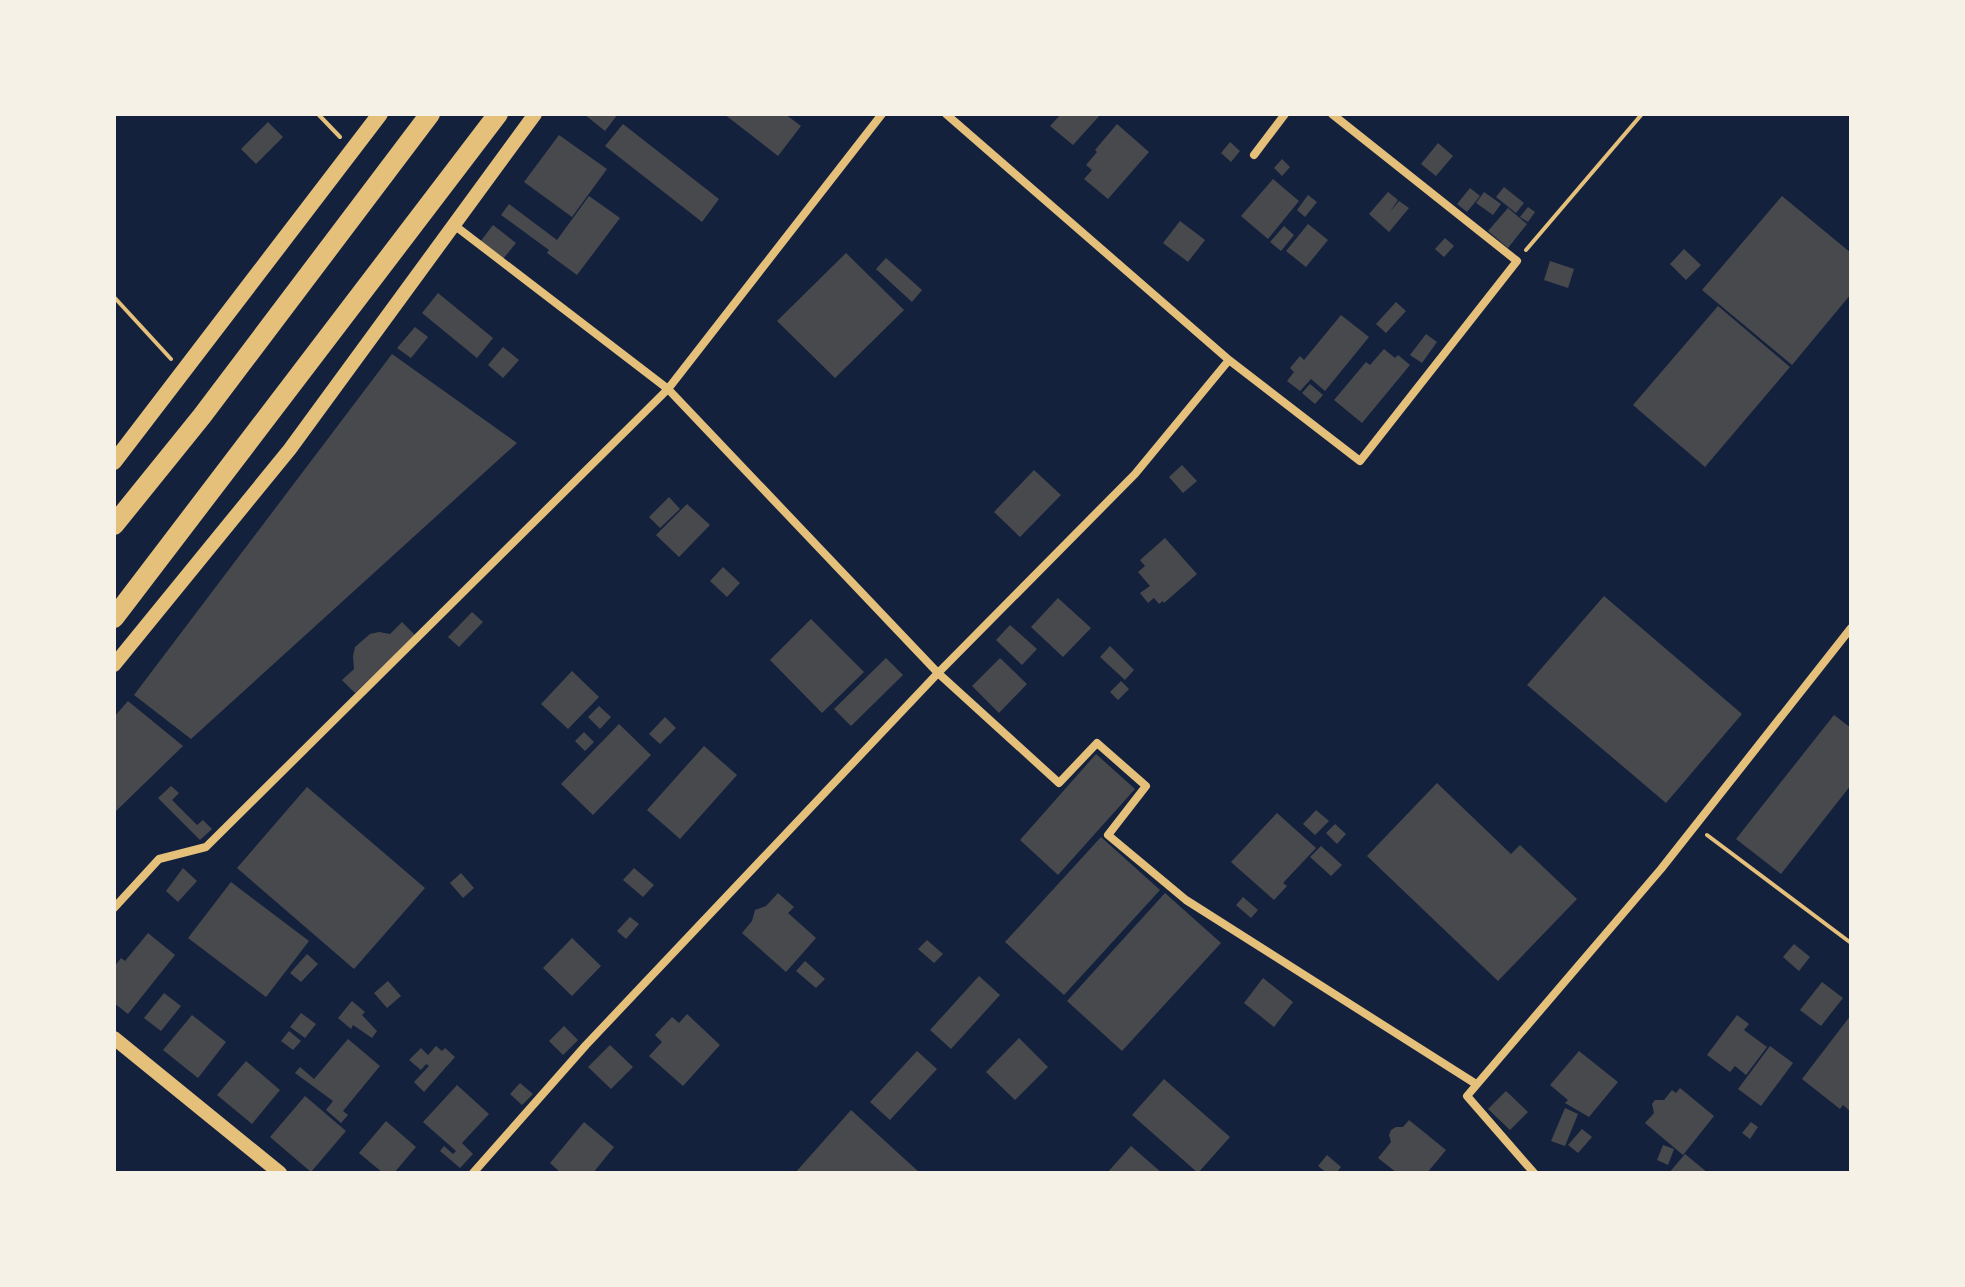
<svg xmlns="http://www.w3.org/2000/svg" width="1965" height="1287" font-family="'Space Grotesk',sans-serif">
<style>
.building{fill:#48494c}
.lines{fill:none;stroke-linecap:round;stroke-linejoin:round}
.path{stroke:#e5c07b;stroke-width:4}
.minor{stroke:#e5c07b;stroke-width:8}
.tertiary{stroke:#e5c07b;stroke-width:14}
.secondary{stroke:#e5c07b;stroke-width:16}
.trunk{stroke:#e5c07b;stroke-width:20}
</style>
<rect width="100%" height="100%" fill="#14213d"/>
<path class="building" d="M584,114H618L605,131Z
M724,114H785L801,126L778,156Z
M1061,114H1101L1073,145L1050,126Z
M268,122L283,137L256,164L241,149Z
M623,124L719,199L702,222L605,146Z
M1117,124L1149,152L1108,199L1084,179L1092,170L1086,165L1097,152L1095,150Z
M559,135L607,169L572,217L524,182Z
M1230,142L1240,151L1231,162L1221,153Z
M1438,143L1453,156L1436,176L1421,164Z
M1282,159L1290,167L1282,176L1274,168Z
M1273,179L1299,201L1268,239L1241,216Z
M1504,187L1524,203L1516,213L1496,197Z
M1470,188L1480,196L1467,212L1457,204Z
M1388,192L1398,200L1390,212L1399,201L1409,208L1389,232L1369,214Z
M1484,192L1501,204L1493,215L1476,203Z
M1308,195L1317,202L1305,217L1297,210Z
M589,196L620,218L577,275L547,253L549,250L501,215L509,204L557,240Z
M1782,196L1851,253V294L1792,365L1702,290Z
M1528,207L1535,212L1528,222L1520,217Z
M1508,208L1527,224L1508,248L1488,231Z
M1180,221L1205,240L1188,262L1163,243Z
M1308,224L1328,240L1306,267L1286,251Z
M493,225L516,243L503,259L480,242Z
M1284,226L1294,235L1281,251L1270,242Z
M1445,238L1454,246L1444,257L1435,249Z
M1684,249L1701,265L1686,280L1670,264Z
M846,253L904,310L835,378L777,321Z
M886,258L922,290L912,302L876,269Z
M1550,261L1574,269L1568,288L1544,280Z
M438,293L493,338L477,358L422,313Z
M1396,302L1406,311L1386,333L1376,324Z
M1718,306L1790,367L1705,467L1633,405Z
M1341,315L1369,337L1325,391L1311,379L1300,391L1287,381L1294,372L1290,368L1300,356L1304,360Z
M415,327L428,337L411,358L397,348Z
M1426,334L1437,342L1422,363L1410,355Z
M503,347L519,360L503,378L488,365Z
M1384,349L1395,358L1398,355L1410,365L1362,423L1334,400L1366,362L1370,365Z
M392,354L517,443L191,739L134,695Z
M1310,384L1323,395L1315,404L1302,393Z
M1182,465L1197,481L1183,493L1169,477Z
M1034,470L1061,495L1020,537L994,512Z
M669,497L680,509L660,528L649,517Z
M687,504L710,525L679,557L656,535Z
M1165,538L1197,574L1164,603L1163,601L1159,604L1154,598L1148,603L1140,593L1150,586L1138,572L1145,566L1140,560Z
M723,567L740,583L727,597L710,581Z
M1604,596L1742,714L1666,803L1527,685Z
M1058,598L1091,628L1063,657L1031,627Z
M472,612L483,622L459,647L448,637Z
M811,619L864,672L822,713L770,660Z
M402,622L415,635L355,693L342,680L354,669L353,656L355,647L370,634L379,632L390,634Z
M1010,625L1037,649L1022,665L996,640Z
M1110,646L1134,670L1125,680L1100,657Z
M886,658L903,675L851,726L834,709Z
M1000,658L1027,684L999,713L972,686Z
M572,671L599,697L568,729L541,704Z
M1121,681L1129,689L1118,700L1110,692Z
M128,701L183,746L114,813V717Z
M599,706L611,717L600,729L588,717Z
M1834,715L1851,728V785L1781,874L1736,839Z
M665,717L676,728L660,744L649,734Z
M619,724L651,755L593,815L561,784Z
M584,732L594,742L585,751L575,741Z
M704,746L737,775L680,839L647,810Z
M1096,754L1135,789L1058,875L1020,840Z
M1437,783L1511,854L1520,845L1577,899L1498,981L1367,856Z
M171,786L179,793L172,800L197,825L203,820L212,829L200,840L158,798Z
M307,787L425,888L354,969L237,868Z
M1316,810L1329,821L1315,835L1303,824Z
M1277,813L1316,848L1283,883L1287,886L1274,900L1231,862Z
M1335,824L1346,834L1337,844L1326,833Z
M1101,837L1160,890L1064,995L1005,942Z
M1321,846L1342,865L1331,876L1310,857Z
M183,868L197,881L178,902L166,891Z
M634,868L654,885L643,897L623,880Z
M461,873L474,888L463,898L450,883Z
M231,882L309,941L266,997L188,938Z
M778,893L794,907L788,913L816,938L786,972L742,933L752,921L755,910L766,906Z
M1165,893L1221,943L1122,1051L1067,1001Z
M1243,897L1258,910L1251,918L1236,905Z
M630,917L639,924L626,939L617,931Z
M148,933L175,955L128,1014L114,1003V967L121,958L125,961Z
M572,938L601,966L572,996L543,968Z
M927,940L943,954L934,963L918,949Z
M1794,944L1810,957L1799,971L1783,957Z
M307,954L318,964L301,982L290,973Z
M805,961L825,979L816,988L796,971Z
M979,976L1000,995L951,1049L930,1030Z
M1263,978L1293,1002L1274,1027L1244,1003Z
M388,981L401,996L387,1008L374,993Z
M1822,982L1843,998L1821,1026L1800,1010Z
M164,993L181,1006L161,1031L144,1018Z
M352,1001L365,1012L362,1015L377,1031L372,1038L353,1025L351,1029L338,1018Z
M301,1013L316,1024L305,1038L290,1027Z
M687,1014L720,1045L683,1086L649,1056L662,1042L655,1035L672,1017L679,1023Z
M192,1015L226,1042L198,1078L163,1050Z
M1737,1015L1749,1024L1744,1030L1767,1047L1746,1075L1735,1066L1730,1072L1707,1055Z
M1851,1015V1112L1843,1105L1840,1109L1802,1079Z
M564,1026L578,1040L563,1055L549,1041Z
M289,1031L301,1041L293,1050L281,1041Z
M1019,1038L1048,1067L1015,1100L986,1072Z
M348,1039L380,1066L343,1111L348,1115L341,1123L326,1110L333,1101L295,1073L300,1067L314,1079Z
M610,1045L633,1067L611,1089L588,1067Z
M436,1046L442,1051L445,1048L455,1057L424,1092L414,1082L429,1066L426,1064L421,1070L409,1060L421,1048L428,1055Z
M1770,1046L1793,1063L1761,1106L1738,1089Z
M917,1051L937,1069L890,1120L870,1102Z
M1579,1051L1618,1082L1589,1117L1565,1103L1568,1100L1550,1085Z
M246,1061L280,1090L252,1124L217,1095Z
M1164,1079L1230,1137L1198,1173L1132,1115Z
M520,1083L533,1094L522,1105L510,1094Z
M457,1085L489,1114L462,1143L473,1154L460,1168L440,1151L444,1146L453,1154L456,1151L423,1122Z
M1680,1088L1714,1116L1683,1155L1645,1123L1654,1113L1652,1104L1655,1100H1664L1672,1090L1676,1093Z
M1506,1091L1528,1112L1510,1130L1488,1109Z
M305,1096L346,1131L311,1172L270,1137Z
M1565,1108L1578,1114L1565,1146L1551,1141Z
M851,1110L920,1173H795Z
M1409,1120L1446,1150L1427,1173H1397L1378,1158L1391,1142L1389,1135L1391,1130L1396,1127H1403Z
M386,1121L416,1147L394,1173H383L359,1153Z
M584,1122L614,1147L593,1173H561L550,1163Z
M1751,1122L1758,1127L1750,1139L1742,1133Z
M1582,1129L1592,1137L1578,1153L1568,1145Z
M1663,1145L1674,1149L1668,1165L1657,1160Z
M1131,1146L1162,1173H1107Z
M1685,1154L1708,1173H1669Z
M1327,1155L1341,1167L1336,1173H1327L1318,1166Z"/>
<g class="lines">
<path class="path" d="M318,114L340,137
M1526,250L1642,114
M114,297L171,359
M1707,835L1851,943"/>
<path class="minor" d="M946,114L1229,360L1360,461L1517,261L1332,114
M1254,155L1285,114
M454,225L668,389L938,673L1059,783L1097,743L1146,786L1108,835L1186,900L1476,1084
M114,908L159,859L206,847L668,389L882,114
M473,1173L586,1045L938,673L1135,474L1229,360
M1534,1173L1467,1096L1661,869L1851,628"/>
<path class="tertiary" d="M114,665L290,449L535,114
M114,1038L280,1173"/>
<path class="secondary" d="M114,462L380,114"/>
<path class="trunk" d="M114,525L202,416L430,114
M114,618L498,114"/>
</g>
<rect width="1965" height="1287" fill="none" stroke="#f6f1e7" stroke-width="232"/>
</svg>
